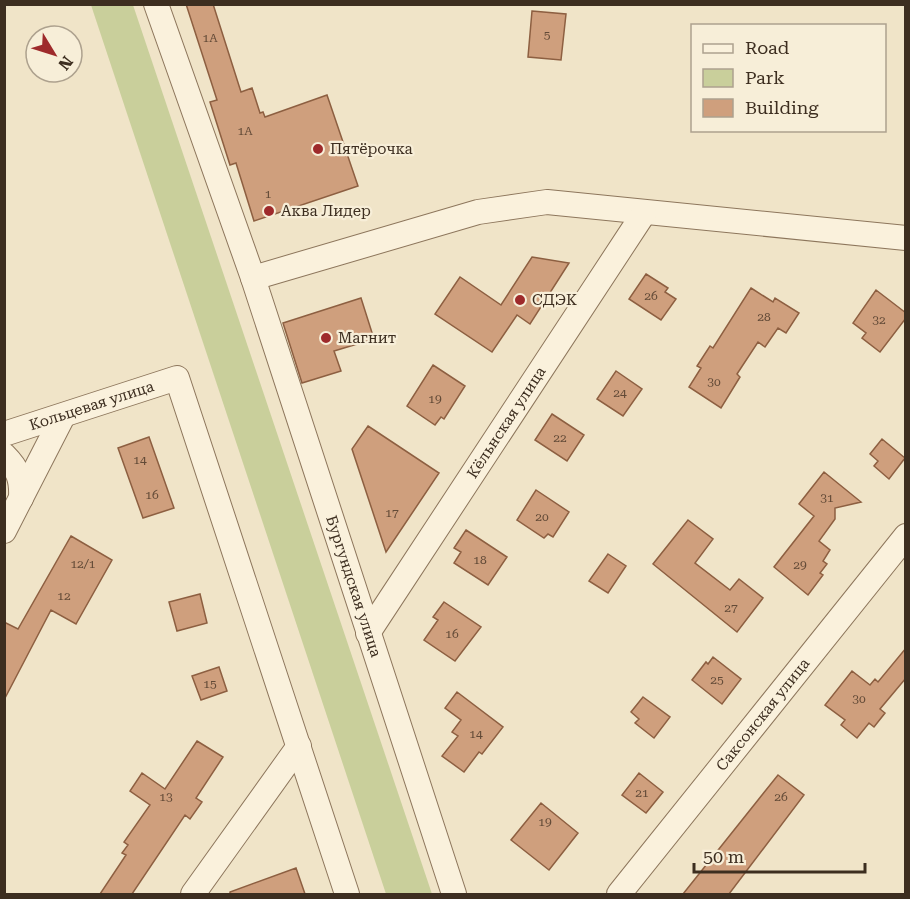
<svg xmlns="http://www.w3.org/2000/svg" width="910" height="899" font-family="'Roboto Serif',serif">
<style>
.green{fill:#c9cf9b}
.building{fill:#cf9f7d;stroke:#8d5f41;stroke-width:1.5}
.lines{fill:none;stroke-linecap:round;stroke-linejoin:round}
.street-casing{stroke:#8d765c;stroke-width:26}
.street{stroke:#faf1dc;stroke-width:24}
.poi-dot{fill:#9e2a2b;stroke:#f7eed8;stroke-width:2}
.labels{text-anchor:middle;stroke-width:4.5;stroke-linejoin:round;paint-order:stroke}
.number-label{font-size:12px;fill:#624a37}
.poi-label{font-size:15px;fill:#3d2e20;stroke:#f7eed8;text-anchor:start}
.street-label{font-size:15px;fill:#3d2e20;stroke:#f7eed8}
</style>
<rect width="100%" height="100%" fill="#f0e4c8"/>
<path class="green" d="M91,5H133L432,894H386Z"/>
<path class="building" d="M186,4H213L241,92L252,88L260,113L263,112L265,117L327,95L358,186L254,221L236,163L230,165L210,102L217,100Z
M532,11L566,14L561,60L528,57Z
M532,257L569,263L530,324L517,315L492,352L435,314L460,277L501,305Z
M646,274L668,288L665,292L676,299L661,320L629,299Z
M751,288L773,302L775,298L799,313L786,333L778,328L765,347L758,342L737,374L740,377L721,408L689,387L701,368L697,366L710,346L713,348Z
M876,290L906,313V318L880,352L862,338L866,333L853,323Z
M361,298L374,339L334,351L341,371L302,383L283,323Z
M433,365L465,386L444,419L441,417L435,425L407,406Z
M616,371L642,389L623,416L597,399Z
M552,414L584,435L567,461L535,440Z
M368,426L439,473L386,552L352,449Z
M149,437L174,508L143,518L118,448Z
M882,439L905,458L889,479L874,466L878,461L870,454Z
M824,472L861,502L835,508V519L819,541L830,550L823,561L827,564L820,573L823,575L808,595L774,567L814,516L799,504Z
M536,490L569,512L553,537L548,534L544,538L517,520Z
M688,520L713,539L695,563L730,590L739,579L763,598L737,632L653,564Z
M466,530L507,557L488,585L454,563L461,552L454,548Z
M71,536L112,560L76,624L51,610L4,700V622L18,629Z
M608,554L626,566L608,593L589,581Z
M200,594L207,623L177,631L169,602Z
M444,602L481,627L455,661L424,640L438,620L433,617Z
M906,648V678L880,709L885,713L874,727L869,723L857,738L841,725L845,720L825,705L852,671L870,685L875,679L878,682Z
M713,657L741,679L722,704L692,680L706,662L708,664Z
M219,667L227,691L201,700L192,676Z
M457,692L503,727L482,754L479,752L464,772L442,756L458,736L452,732L461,720L445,708Z
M643,697L670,717L654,738L635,723L639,719L631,712Z
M197,741L223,757L196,798L202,802L190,819L185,815L132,894H100L126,855L122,853L128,845L124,842L150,805L130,791L142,773L165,789Z
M639,773L663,792L646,813L622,795Z
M778,775L804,795L729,894H683Z
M541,803L578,833L549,870L511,840Z
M296,868L305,894H230V892Z"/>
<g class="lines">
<defs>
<g id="street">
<path id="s1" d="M156,4L253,278L454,894"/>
<path d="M253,278L478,212L547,202L906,238"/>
<path id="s2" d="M4,434L177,378L347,894"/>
<path d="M4,455C18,469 22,479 21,498"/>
<path d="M4,531L63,416"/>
<path id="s3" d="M368,633L644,213"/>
<path d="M193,894L299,746"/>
<path id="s4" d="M619,894L906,536"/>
</g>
</defs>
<use href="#street" class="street-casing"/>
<use href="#street" class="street"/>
</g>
<g class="poi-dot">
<circle cx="318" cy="149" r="6"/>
<circle cx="269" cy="211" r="6"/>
<circle cx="520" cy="300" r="6"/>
<circle cx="326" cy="338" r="6"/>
</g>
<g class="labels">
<g class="number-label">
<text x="547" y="39">5</text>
<text x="210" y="42">1А</text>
<text x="245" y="135">1А</text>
<text x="268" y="198">1</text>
<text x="651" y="300">26</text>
<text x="764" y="321">28</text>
<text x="879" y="324">32</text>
<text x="714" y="386">30</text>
<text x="620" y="397">24</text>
<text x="435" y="403">19</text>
<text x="560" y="442">22</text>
<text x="140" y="464">14</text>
<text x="152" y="499">16</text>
<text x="827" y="502">31</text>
<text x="392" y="517">17</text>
<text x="542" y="521">20</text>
<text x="480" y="564">18</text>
<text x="83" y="568">12/1</text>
<text x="800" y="569">29</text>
<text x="64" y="600">12</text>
<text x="731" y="612">27</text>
<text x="452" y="638">16</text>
<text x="717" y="684">25</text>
<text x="210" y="688">15</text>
<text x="859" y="703">30</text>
<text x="476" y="738">14</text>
<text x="642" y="797">21</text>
<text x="166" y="801">13</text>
<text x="781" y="801">26</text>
<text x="545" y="826">19</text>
</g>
<g class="poi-label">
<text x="330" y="154">Пятёрочка</text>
<text x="281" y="216">Аква Лидер</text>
<text x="532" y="305">СДЭК</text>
<text x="338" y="343">Магнит</text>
</g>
<g class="street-label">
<text dy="5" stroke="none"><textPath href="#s2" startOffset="92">Кольцевая улица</textPath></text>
<text dy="5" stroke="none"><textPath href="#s3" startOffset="252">Кёльнская улица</textPath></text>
<text dy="5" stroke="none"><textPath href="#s1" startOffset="615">Бургундская улица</textPath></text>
<text dy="5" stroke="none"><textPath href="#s4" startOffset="230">Саксонская улица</textPath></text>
</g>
</g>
<rect width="910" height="899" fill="none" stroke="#3d2e20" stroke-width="12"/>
<rect x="691" y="24" width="195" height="108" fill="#f7eed8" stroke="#ada18e" stroke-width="1.5"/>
<rect x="703" y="44" width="30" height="9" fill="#faf1dc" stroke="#ada18e" stroke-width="1.5"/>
<text x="745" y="54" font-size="18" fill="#3d2e20">Road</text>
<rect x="703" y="69" width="30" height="18" fill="#c9cf9b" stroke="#ada18e" stroke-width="1.5"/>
<text x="745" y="84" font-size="18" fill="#3d2e20">Park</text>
<rect x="703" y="99" width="30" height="18" fill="#cf9f7d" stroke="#ada18e" stroke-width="1.5"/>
<text x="745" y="114" font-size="18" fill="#3d2e20">Building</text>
<g transform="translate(54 54) rotate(128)"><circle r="28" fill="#f7eed8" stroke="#ada18e" stroke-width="1.5"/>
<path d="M0-4.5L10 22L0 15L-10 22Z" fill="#9e2a2b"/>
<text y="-9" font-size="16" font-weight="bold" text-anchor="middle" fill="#3d2e20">N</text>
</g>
<path d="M694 863v9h171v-9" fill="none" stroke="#3d2e20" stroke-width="3"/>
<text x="703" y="863" font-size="18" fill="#3d2e20" stroke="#f7eed8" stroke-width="4.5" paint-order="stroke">50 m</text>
</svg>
